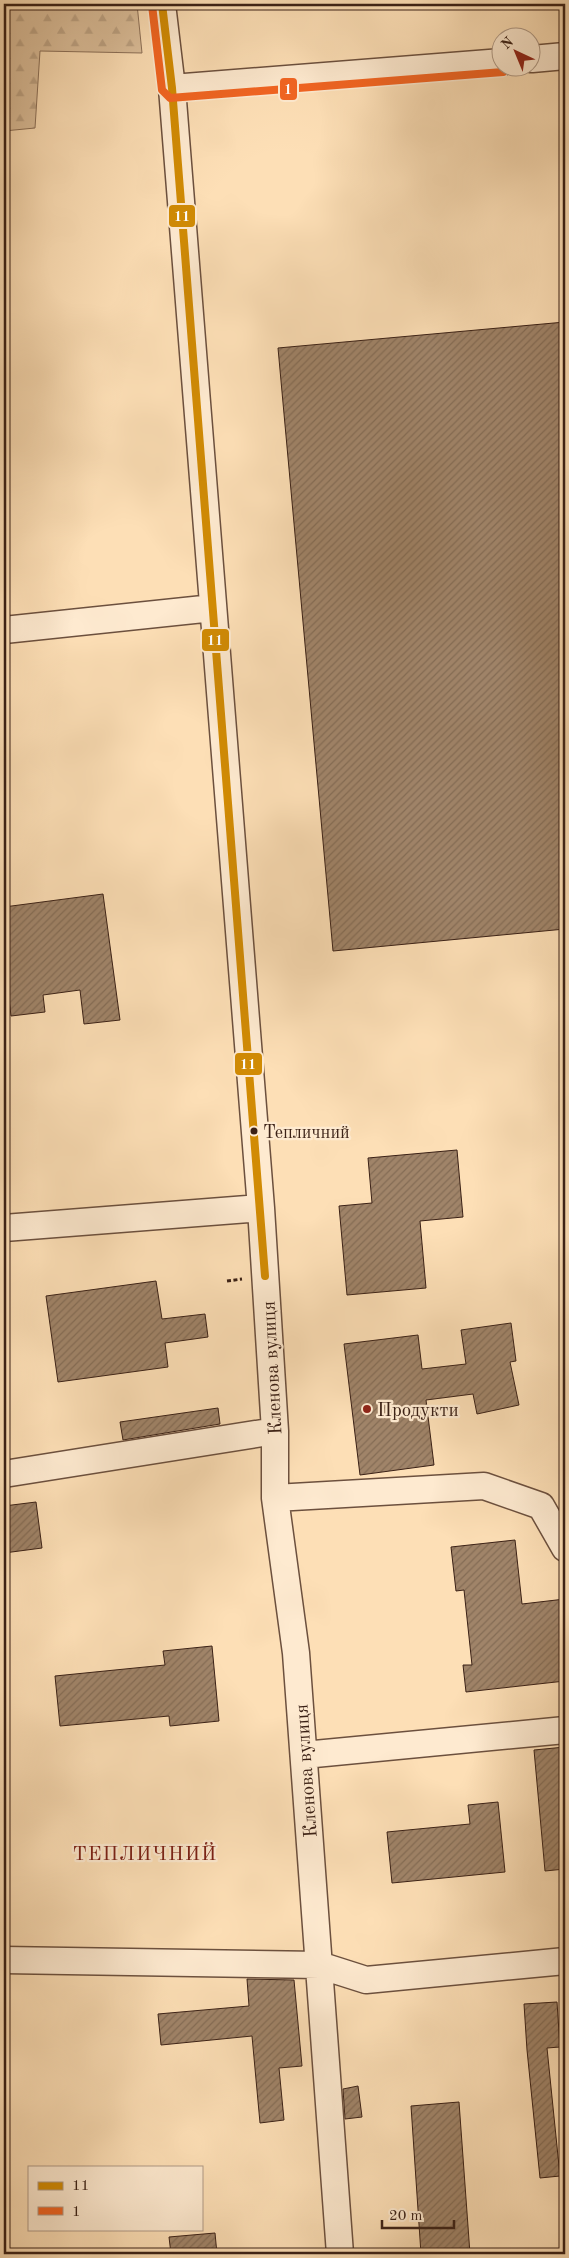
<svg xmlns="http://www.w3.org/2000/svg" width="569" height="2258" font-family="'Old Standard TT',serif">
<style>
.forest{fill:url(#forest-firs);stroke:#8c7058}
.building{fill:url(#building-hatch);stroke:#3b2116}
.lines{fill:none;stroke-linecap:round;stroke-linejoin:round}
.minor-casing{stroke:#6c503e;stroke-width:29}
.path{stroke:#3b2116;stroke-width:3;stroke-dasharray:4 2.5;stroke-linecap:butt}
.minor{stroke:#feead0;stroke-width:26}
.bus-1-casing{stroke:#feead0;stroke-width:11}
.bus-2-casing{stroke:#feead0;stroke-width:11}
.bus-1{stroke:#d18b04;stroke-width:8}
.bus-2{stroke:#f26522;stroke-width:8}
.bus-dot{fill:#3b2116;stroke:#feead0;stroke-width:2}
.poi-dot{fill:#8f2418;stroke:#feead0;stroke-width:2}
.labels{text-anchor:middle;stroke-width:4.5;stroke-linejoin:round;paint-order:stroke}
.bus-label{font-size:18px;fill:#3b2116;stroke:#feead0;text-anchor:start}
.street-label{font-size:19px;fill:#3b2116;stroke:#feead0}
.poi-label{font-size:19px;fill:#3b2116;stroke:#feead0;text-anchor:start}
.neighbourhood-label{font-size:20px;letter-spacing:1px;fill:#7a1f14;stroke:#feead0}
.line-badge{stroke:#feead0;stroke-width:2}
.badge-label{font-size:14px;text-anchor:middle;font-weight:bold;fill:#fff}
</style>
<defs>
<pattern id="forest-firs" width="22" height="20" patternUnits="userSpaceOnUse" patternTransform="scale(1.25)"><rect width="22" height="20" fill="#dcbf9b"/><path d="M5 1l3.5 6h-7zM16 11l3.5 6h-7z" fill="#bea485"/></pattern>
<pattern id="building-hatch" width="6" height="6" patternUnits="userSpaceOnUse" patternTransform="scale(1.25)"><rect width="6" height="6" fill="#a08469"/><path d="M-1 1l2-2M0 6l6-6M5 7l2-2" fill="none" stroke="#846c55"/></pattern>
</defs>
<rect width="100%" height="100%" fill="#fddfb6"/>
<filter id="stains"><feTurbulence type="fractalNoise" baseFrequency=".004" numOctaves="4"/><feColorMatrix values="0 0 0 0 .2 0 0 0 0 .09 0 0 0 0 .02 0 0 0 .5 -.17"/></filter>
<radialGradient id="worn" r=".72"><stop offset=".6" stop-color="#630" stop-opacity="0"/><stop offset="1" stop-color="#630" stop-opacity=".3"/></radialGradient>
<path class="forest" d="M4,4H137L142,53L40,51L35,128L4,131Z"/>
<path class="building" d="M565,322V929L333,951L278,348Z
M103,894L120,1020L84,1024L80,990L43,995L45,1012L11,1016L4,955V907Z
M457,1150L463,1217L420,1221L426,1288L347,1295L339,1206L372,1203L368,1158Z
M156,1281L162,1319L205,1314L208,1337L165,1343L168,1367L58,1382L46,1296Z
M511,1323L516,1361L510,1362L519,1405L477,1414L473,1394L426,1400L434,1465L360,1475L344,1344L418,1335L422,1369L466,1364L461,1330Z
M218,1408L220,1424L123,1440L120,1422Z
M36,1502L42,1548L4,1553V1506Z
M515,1540L522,1604L565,1599V1681L466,1692L463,1665H472L464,1590L456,1591L451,1547Z
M212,1646L219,1721L170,1726L169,1716L60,1726L55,1676L165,1665L163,1651Z
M565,1747V1869L545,1871L534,1750Z
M498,1802L505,1872L392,1883L387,1832L470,1824L468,1805Z
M247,1979L294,1980L302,2066L279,2068L284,2120L260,2123L252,2036L161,2045L158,2014L249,2006Z
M557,2002L560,2047L547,2048L560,2176L540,2178L527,2050L524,2004Z
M358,2086L362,2117L345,2119L343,2089Z
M459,2102L470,2254H421L411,2106Z
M215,2233L217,2254H171L169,2237Z"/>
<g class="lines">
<defs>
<path id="minor" d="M162,4L172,88L261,1208L275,1431V1498L296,1653L340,2254
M532,59L565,56
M172,88L502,62
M4,630L213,608
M4,1228L261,1208
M4,1474L275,1431
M275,1498L484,1486L541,1506L565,1548
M304,1755L565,1730
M4,1960L319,1965L366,1980L565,1961"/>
</defs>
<use href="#minor" class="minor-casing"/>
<path class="path" d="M227,1281L242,1279"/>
<use href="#minor" class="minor"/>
<defs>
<path id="bus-1" d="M162,4L172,88L265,1276"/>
<path id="bus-2" d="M152,5L162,90L170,98L503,72"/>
</defs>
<use href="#bus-1" class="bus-1-casing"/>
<use href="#bus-2" class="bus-2-casing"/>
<use href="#bus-1" class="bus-1"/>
<use href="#bus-2" class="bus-2"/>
</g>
<circle class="bus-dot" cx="254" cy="1131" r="4.5"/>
<circle class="poi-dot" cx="367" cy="1409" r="5"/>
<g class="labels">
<g class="bus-label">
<text x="263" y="1138">Тепличний</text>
</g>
<g class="street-label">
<text transform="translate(271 1368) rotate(-93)" y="7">Кленова вулиця</text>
<text transform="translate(305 1771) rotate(-94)" y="7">Кленова вулиця</text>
</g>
<g class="poi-label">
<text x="377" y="1416">Продукти</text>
</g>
<g class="neighbourhood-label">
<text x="145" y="1860">ТЕПЛИЧНИЙ</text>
</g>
</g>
<g class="line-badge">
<rect x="279" y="77" width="19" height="24" rx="5" fill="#f26522"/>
<rect x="168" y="204" width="28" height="24" rx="5" fill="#d18b04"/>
<rect x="201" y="628" width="29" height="24" rx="5" fill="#d18b04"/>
<rect x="234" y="1052" width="29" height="24" rx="5" fill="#d18b04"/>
</g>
<g class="badge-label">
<text x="288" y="94">1</text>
<text x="182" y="221">11</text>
<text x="215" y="645">11</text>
<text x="248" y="1069">11</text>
</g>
<rect width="569" height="2258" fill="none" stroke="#fddfb6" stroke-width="20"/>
<rect x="5" y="5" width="559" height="2248" fill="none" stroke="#3b2116" stroke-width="2.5"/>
<rect x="10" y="10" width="549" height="2238" fill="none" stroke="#3b2116"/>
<rect x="28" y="2166" width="175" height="65" fill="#feead0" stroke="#b09a86"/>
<rect x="38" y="2182" width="25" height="8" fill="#d18b04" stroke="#b09a86"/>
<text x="72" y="2190" font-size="15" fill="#3b2116">11</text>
<rect x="38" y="2207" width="25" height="8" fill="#f26522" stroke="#b09a86"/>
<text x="72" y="2216" font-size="15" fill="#3b2116">1</text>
<g transform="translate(516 52) rotate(316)"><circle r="24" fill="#feead0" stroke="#b09a86"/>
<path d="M0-4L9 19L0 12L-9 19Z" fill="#8f2418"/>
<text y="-8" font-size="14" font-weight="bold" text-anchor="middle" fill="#3b2116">N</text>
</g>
<path d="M382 2220v8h72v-8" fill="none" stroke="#3b2116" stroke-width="2.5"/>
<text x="389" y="2220" font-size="15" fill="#3b2116" stroke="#feead0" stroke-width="4" paint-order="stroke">20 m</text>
<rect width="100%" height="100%" filter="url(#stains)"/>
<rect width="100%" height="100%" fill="url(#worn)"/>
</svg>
